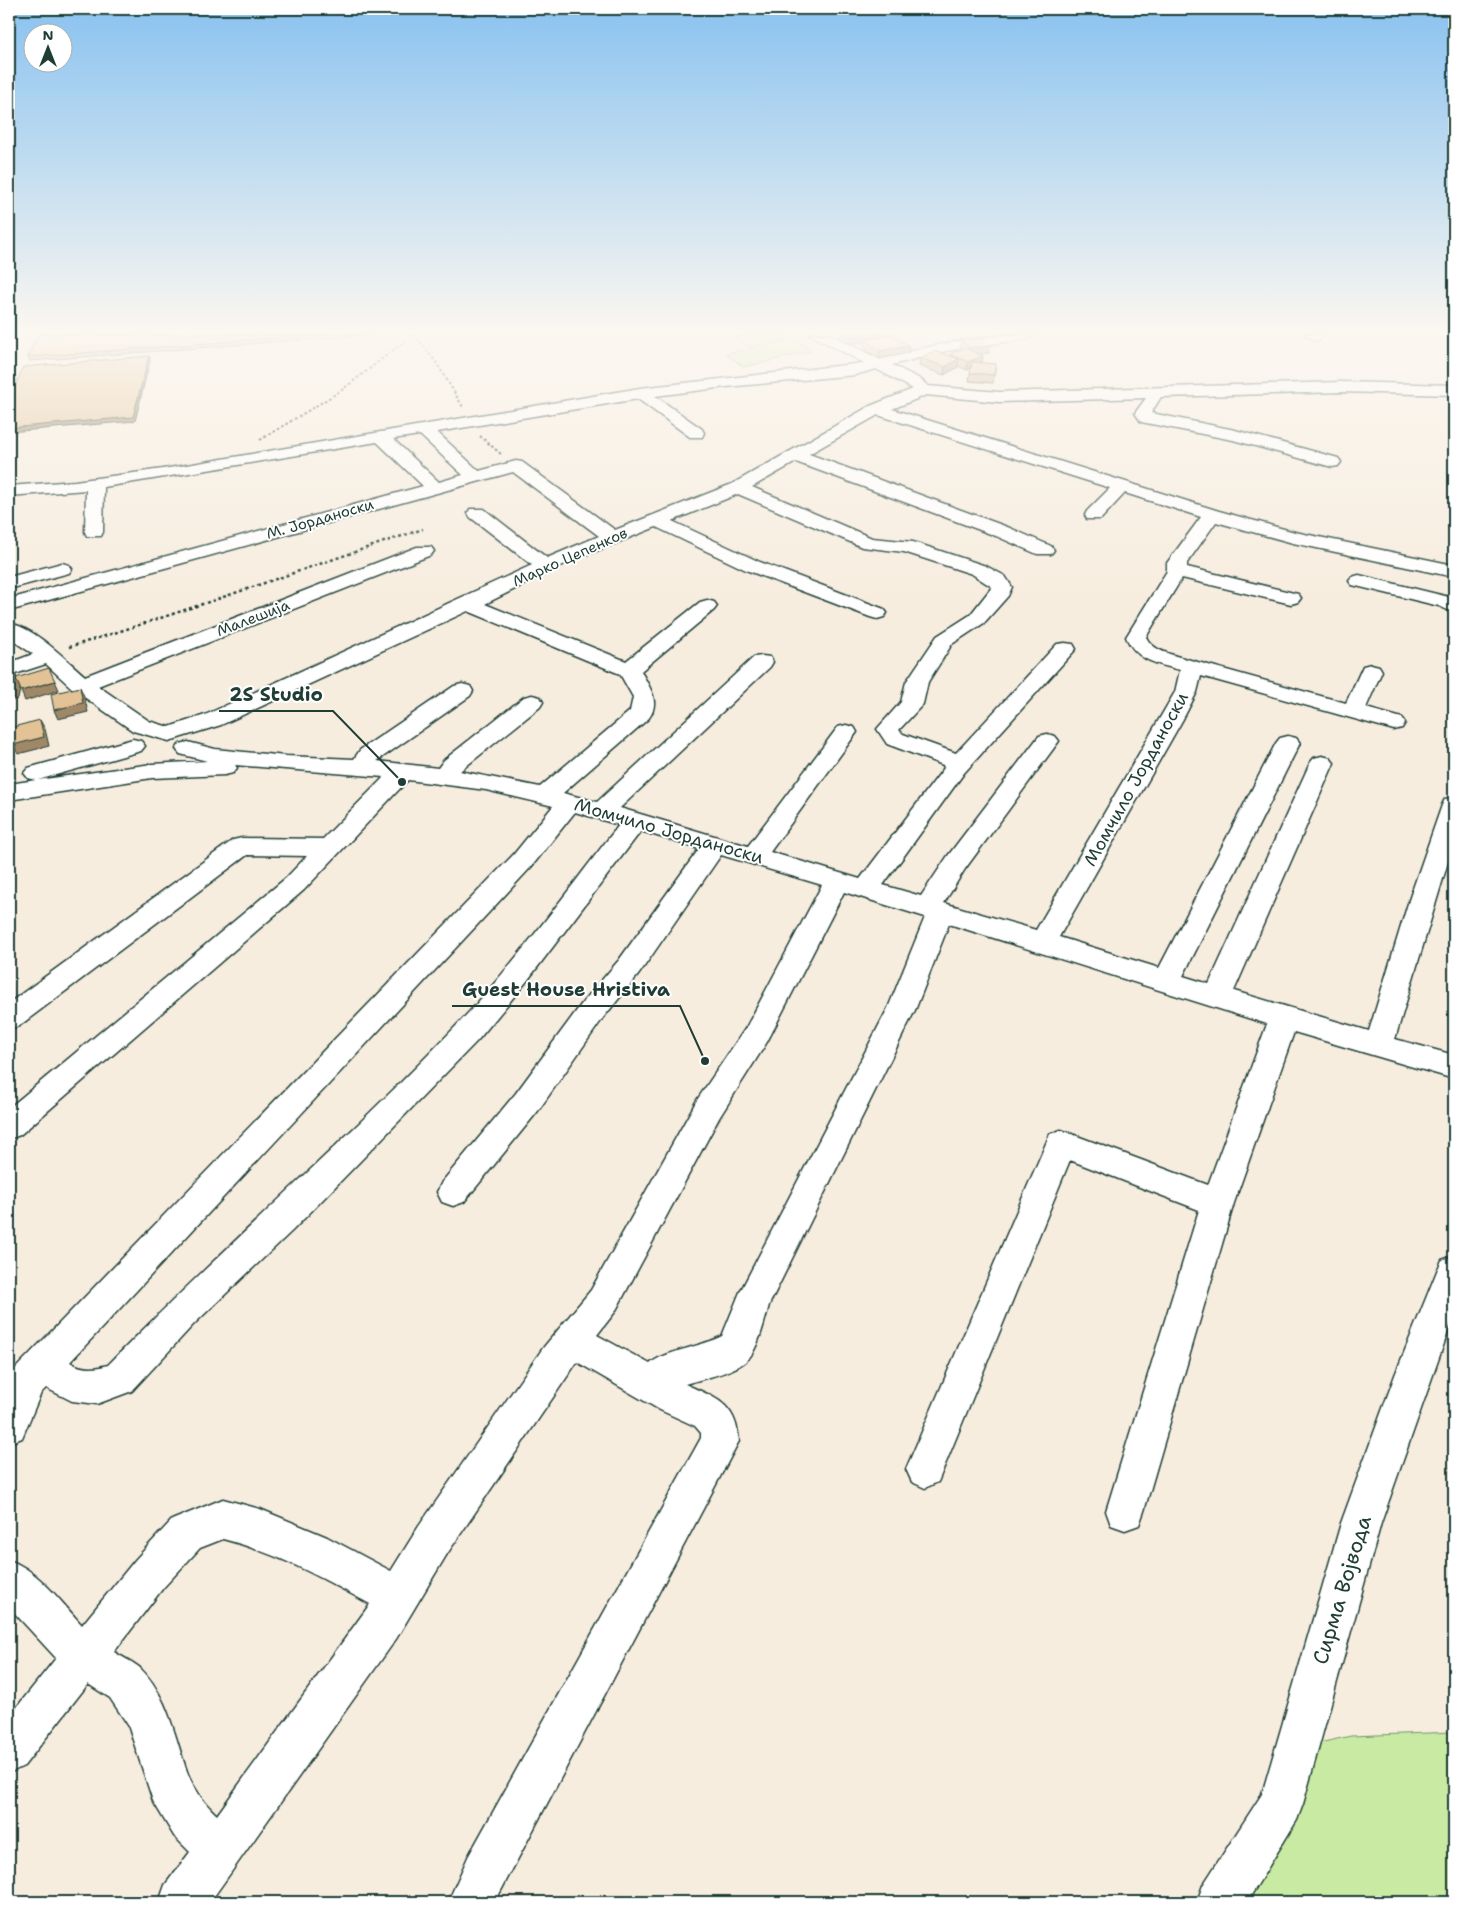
<svg xmlns="http://www.w3.org/2000/svg" width="1463" height="1911" font-family="'Shantell Sans',sans-serif">
<style>
.green{fill:#c9eaa2;stroke:#74946b}
.lines{fill:none;stroke-linecap:round;stroke-linejoin:round}
.minor-casing{stroke:#1f3d34;stroke-width:3}
.path-far1{stroke:#1f3d34;stroke-width:2;stroke-dasharray:2.5 2.5;stroke-linecap:butt}
.path{stroke:#1f3d34;stroke-width:2.5;stroke-dasharray:3 3;stroke-linecap:butt}
.minor{fill:#fff;fill-rule:evenodd}
.wall{fill:#c3a780;stroke:#1f3d34}
.shaded-wall{fill:#9f8868;stroke:#1f3d34}
.building{fill:#e3c295;stroke:#1f3d34}
.labels{text-anchor:middle;stroke-width:4;stroke-linejoin:round;paint-order:stroke}
.far-street-label{font-size:15px;fill:#1f3d34;stroke:#fff}
.street-label{font-size:18px;fill:#1f3d34;stroke:#fff}
.near-street-label{font-size:21px;fill:#1f3d34;stroke:#fff}
.leader{fill:none;stroke:#1f3d34;stroke-width:2}
.callout-dot{fill:#1f3d34;stroke:#fff;stroke-width:2}
.callout-label{font-size:19px;text-anchor:middle;font-weight:bold;fill:#1f3d34;stroke:#fff;stroke-width:4;stroke-linejoin:round;paint-order:stroke}
</style>
<rect width="100%" height="100%" fill="#f7eddf"/>
<filter id="ink" filterUnits="userSpaceOnUse"><feTurbulence type="fractalNoise" baseFrequency=".02" numOctaves="2"/><feDisplacementMap in="SourceGraphic" scale="10" xChannelSelector="R" yChannelSelector="G"/><feConvolveMatrix kernelMatrix="1 2 1 2 8 2 1 2 1" color-interpolation-filters="sRGB"/></filter>
<g filter="url(#ink)">
<path class="green" d="M750,334H784L790,338L749,347L735,338Z
M794,339L812,351L744,367L726,354Z
M1454,1732V1902H1220L1281,1804L1296,1748L1351,1736Z"/>
<g class="lines">
<defs>
<path id="minor" d="M809,334H829L879,359C934,345 980,334 1037,334L1030,338L946,351L892,365L920,379L928,386L999,392L1341,382L1454,385V395L1341,392L1161,397L1151,413L1235,430L1338,458L1341,462L1338,466L1332,467L1233,440L1141,422L1135,413L1146,398L999,402L926,395L892,409L1219,511L1295,532L1454,565V577L1293,543L1216,522L1187,563V567L1298,594L1301,598L1298,602L1291,604L1182,578L1146,637C1152,649 1164,652 1176,656L1346,703L1363,666L1371,664L1379,666L1382,671L1366,708L1402,718L1405,723L1402,728L1394,730L1201,676L1197,692L1183,719L1059,937L1159,968L1276,743L1280,738L1288,736L1296,738L1300,743L1183,976L1209,984L1310,763L1314,758L1322,756L1330,758L1334,763L1234,991L1369,1031L1409,900L1442,805L1445,799L1454,797V842L1395,1039L1454,1055V1079L1294,1032L1234,1203L1144,1511L1139,1525L1125,1530L1111,1525L1106,1511L1199,1210L1070,1160L938,1482L925,1488L912,1482L906,1469L1050,1134L1061,1130L1208,1185L1267,1024L949,924L916,1008L769,1305C765,1320 758,1350 747,1360C735,1372 702,1379 685,1384C716,1398 736,1403 739,1441L495,1902H448L468,1857L701,1438V1433L695,1426L660,1410L577,1362L447,1554L396,1639L210,1902H159L165,1885L190,1852L174,1836L153,1801L128,1725L110,1698L88,1684L24,1766L9,1773V1717L56,1658L9,1607V1560C39,1571 61,1602 82,1625L135,1560L172,1520L223,1499L260,1509L327,1537L391,1571L419,1526L543,1348L591,1290L697,1100L747,1026L822,885L721,855L639,974L603,1018L538,1111L464,1202L453,1206L442,1202L437,1192L442,1182L516,1093L583,1002L619,960L699,849L641,831L527,981L478,1040L293,1230L194,1324L132,1391L97,1404L72,1401L46,1388L41,1393L22,1438L9,1443V1383L15,1369L514,854L553,806L486,790L408,780L304,890L20,1135L9,1139V1108L286,878L307,856L247,855L19,1026L9,1029V1003L233,840L242,838L323,839L384,777L235,765L237,768L233,773L225,775L152,778L9,800V784L36,780L28,778L24,773L28,768L133,739L141,741L145,746L141,751L38,780L152,764L207,761L180,754L176,749L180,744L188,742L215,749L286,756L354,759L360,750L454,686L462,684L470,686L473,691L470,696L377,761L438,768L444,760L524,697L532,695L540,697L543,702L540,707L460,771L540,787L630,711L633,697L620,674L468,611L221,725L169,741L133,731L74,690L46,664L9,676V663L33,654L9,638V623C35,628 65,659 85,676L417,547H431L434,551L431,555L98,686L149,721L169,727L205,715L532,565L470,517L468,513L470,509H484L547,558L599,536L513,472L9,611V599L423,486L377,442L104,487L103,532L101,536H87L85,532L86,490L9,496V486L75,481L163,469L640,388L864,363ZM876,369L913,389L870,406L732,484L615,530L522,462L516,461L479,471L437,432L638,399L690,437H702L704,433L702,429L655,396L726,387L855,375ZM878,415L1110,488L1087,511L1085,515L1087,519H1101L1125,493L1201,517L1167,563V571L1126,637C1136,661 1158,664 1180,670L1175,692L1036,930L944,903L965,869L1059,741L1055,736L1047,734L1039,736L947,857L921,896L883,885L964,773L1076,649L1073,644L1065,643L1057,644L956,753L903,734L899,730L923,704L928,682L952,644L984,623L1008,596L1012,587L1005,576L986,566L913,542L872,538L752,487L796,462L996,536L1037,554H1051L1054,550L1051,546L1010,528L809,454ZM420,435L463,475L439,482L393,439ZM738,494L862,547L904,552L972,574L992,587L970,615L937,636L906,682L901,702L877,729L887,744L943,765L944,768L860,879L770,852L857,732L854,727L846,725L838,727L748,846L620,808L770,667L773,662L770,657L762,656L754,657L597,802L563,793L649,718C661,701 649,687 641,671L714,610L717,606L714,602L707,600L700,602L626,661L485,604L571,561L656,527L746,570L870,617L877,619L884,617L887,613L884,609L760,562L672,521ZM575,812L619,825C566,892 516,963 457,1025C345,1143 221,1249 108,1365C95,1369 82,1370 70,1362L532,866ZM844,892L925,917L888,1008L740,1292L722,1336C704,1346 662,1352 650,1364L597,1335L615,1312L719,1118L767,1042ZM223,1539C277,1553 321,1577 370,1604L217,1815C205,1804 194,1789 188,1774C175,1739 168,1695 140,1668C133,1662 122,1657 114,1652L163,1588L200,1548Z
M1304,334H1322L1323,337L1316,341Z
M62,563L69,565L72,569L69,573L9,589V577Z
M1359,575L1453,598L1454,613L1439,606L1352,585L1349,581L1352,577Z
M1454,1256V1315L1381,1523L1303,1804L1297,1820L1247,1902H1197L1203,1885L1262,1794L1341,1523L1395,1375L1437,1271L1442,1260Z"/>
</defs>
<use href="#minor" class="minor-casing"/>
<path class="path-far1" d="M414,334L436,362L463,407
M480,436L502,455
M260,440L342,390L414,334"/>
<path class="path" d="M69,647C188,611 305,568 423,529"/>
<use href="#minor" class="minor"/>
</g>
<path class="wall" d="M38,334H378L30,361L28,357Z
M840,334H895V336L909,346L908,353L879,359L864,348V342L849,344L840,337Z
M961,340L990,346L989,353L980,354L983,356L982,363L996,364L993,383L969,381L971,368L967,370L958,366V367L944,375L919,366L920,358L949,356L950,354L962,350L960,348Z"/>
<path class="shaded-wall" d="M862,334H895V336L864,340V342L849,344L850,337Z
M909,346L908,353L879,359L880,351Z
M990,346L989,353L968,356L969,348Z
M149,356L150,360L135,421L9,432V428Z
M983,356L982,363L967,370L968,362Z
M959,359L958,367L944,375L945,367Z
M16,676L21,685L18,699L9,701V691Z
M55,681L59,690L25,701L21,691Z
M80,687L84,696L88,712L58,719L54,710Z
M40,720L45,729L49,746L18,754L13,745Z"/>
<path class="building" d="M38,334H327L28,357Z
M847,334H862L850,337Z
M893,335L909,346L880,351L864,340Z
M982,338L990,346L969,348L961,340Z
M965,348L983,356L968,362L950,354Z
M934,351L959,359L945,367L920,358Z
M149,356L133,417L9,428V401L23,367Z
M972,362L996,364L994,375L970,373Z
M49,668L55,681L21,691L16,678Z
M16,676L14,690L9,691V677Z
M80,687L83,703L54,710L51,694Z
M40,720L44,737L13,745L9,728Z"/>
</g>
<linearGradient id="sky" x2="0" y2="1"><stop stop-color="#89c2f0"/><stop offset="0.55" stop-color="#fbf7f1"/><stop offset="1" stop-color="#fbf7f1" stop-opacity="0"/></linearGradient>
<rect width="1463" height="602" fill="url(#sky)"/>
<g class="labels">
<g class="far-street-label">
<text transform="translate(320 519) rotate(-16)" y="5">М. Јорданоски</text>
<text transform="translate(570 557) rotate(-24)" y="5">Марко Цепенков</text>
<text transform="translate(253 618) rotate(-21)" y="5">Малешија</text>
</g>
<g class="street-label">
<text transform="translate(1136 779) rotate(-61)" y="6">Момчило Јорданоски</text>
<text transform="translate(669 831) rotate(16)" y="6">Момчило Јорданоски</text>
</g>
<g class="near-street-label">
<text transform="translate(1342 1590) rotate(-73)" y="7">Сирма Војвода</text>
</g>
</g>
<path class="leader" d="M402 782L333 711H219M705 1061L680 1006H452"/>
<g class="callout-dot">
<circle cx="402" cy="782" r="5"/>
<circle cx="705" cy="1061" r="5"/>
</g>
<g class="callout-label">
<text x="276" y="701">2S Studio</text>
<text x="566" y="996">Guest House Hristiva</text>
</g>
<rect width="1463" height="1911" fill="none" stroke="#fff" stroke-width="30"/>
<rect x="15" y="15" width="1433" height="1881" fill="none" stroke="#1f3d34" stroke-width="2" filter="url(#ink)"/>
<g transform="translate(48 48)"><circle r="24" fill="#ffffff" stroke="#a5b1ae"/>
<path d="M0-4L9 19L0 12L-9 19Z" fill="#1f3d34"/>
<text y="-8" font-size="14" font-weight="bold" text-anchor="middle" fill="#1f3d34">N</text>
</g>
</svg>
